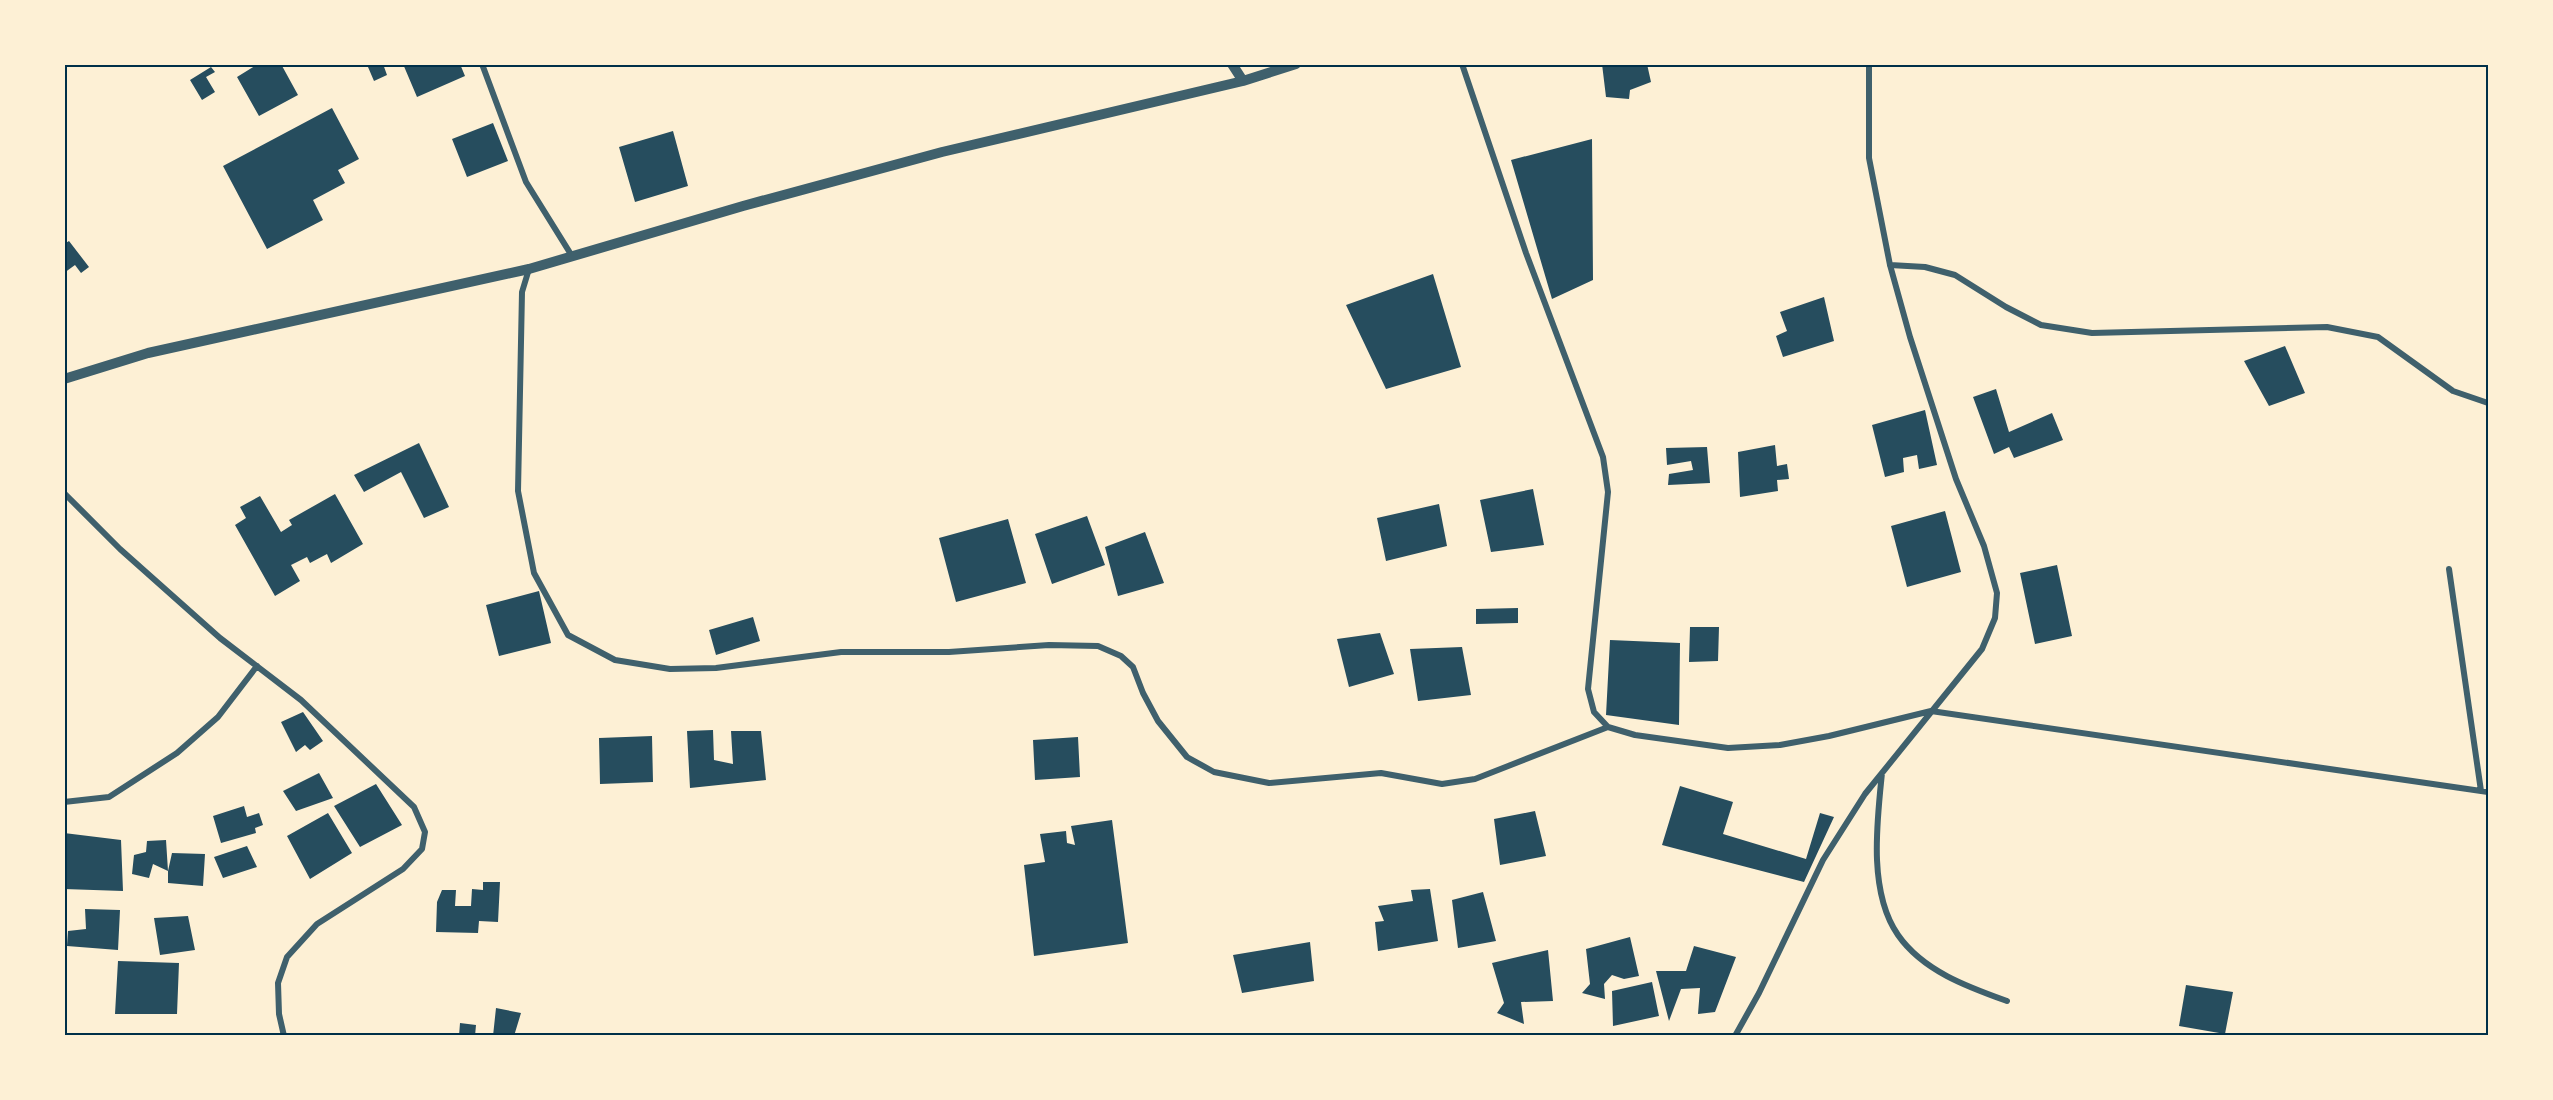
<svg xmlns="http://www.w3.org/2000/svg" width="2553" height="1100" font-family="'Fira Sans Condensed',sans-serif">
<style>
.building{fill:#264d5e}
.lines{fill:none;stroke-linecap:round;stroke-linejoin:round}
.minor{stroke:#3f606c;stroke-width:6}
.tertiary{stroke:#3f606c;stroke-width:10}
.neatline{fill:none;stroke:#003049;stroke-width:2}
</style>
<rect width="100%" height="100%" fill="#fdf0d5"/>
<path class="building" d="M258,64H281L298,95L259,116L237,77Z
M373,64H383L387,75L374,81L368,67Z
M403,64H460L465,76L417,97Z
M1602,64H1647L1651,82L1630,90L1629,99L1606,97Z
M211,67L215,72L206,77L215,92L202,100L190,80Z
M332,108L359,159L338,170L345,183L313,200L323,220L267,249L223,166Z
M493,123L508,161L467,177L452,139Z
M673,131L688,186L635,202L619,147Z
M1592,139L1593,280L1552,299L1511,160Z
M69,241L89,267L81,273L75,265L64,273V244Z
M1433,274L1461,367L1386,389L1346,305Z
M1824,297L1834,341L1783,357L1776,336L1787,331L1780,312Z
M2285,346L2305,393L2269,406L2244,361Z
M1996,389L2009,432L2052,413L2063,440L2014,458L2009,447L1994,454L1973,397Z
M1925,410L1937,465L1919,469L1917,455L1903,458L1904,472L1885,477L1872,425Z
M419,443L449,507L424,518L401,472L364,492L354,475Z
M1775,445L1777,466L1787,464L1789,479L1777,480L1778,491L1740,497L1738,452Z
M1707,447L1710,483L1668,485L1669,474L1693,470L1691,461L1667,465L1666,448Z
M1533,489L1544,545L1491,552L1480,500Z
M335,494L363,544L331,563L327,554L310,563L307,557L291,565L300,581L275,596L235,525L246,518L240,507L260,496L281,532L292,525L289,520Z
M1439,504L1447,546L1386,561L1377,518Z
M1945,511L1961,572L1907,587L1891,526Z
M1087,516L1105,565L1052,584L1035,534Z
M1008,519L1026,583L956,602L939,538Z
M1145,532L1164,583L1118,596L1105,547Z
M2057,565L2072,636L2035,644L2020,573Z
M539,591L551,643L499,656L486,605Z
M1518,608V623L1476,624V609Z
M753,617L760,641L716,655L709,630Z
M1690,627H1719L1718,661L1689,662Z
M1380,633L1394,674L1349,687L1337,639Z
M1610,640L1680,643L1679,725L1606,715Z
M1462,647L1471,695L1418,701L1410,649Z
M303,712L323,741L310,750L305,745L296,752L281,722Z
M713,730L714,760L733,764L731,731H761L766,780L690,788L687,731Z
M652,736L653,782L600,784L599,738Z
M1078,737L1080,777L1035,780L1033,740Z
M319,773L333,798L296,811L283,791Z
M376,784L402,825L360,847L334,806Z
M1680,786L1733,802L1723,834L1806,859L1820,813L1834,817L1804,882L1662,845Z
M244,806L247,817L259,813L263,825L255,828L256,833L221,843L213,816Z
M1535,811L1546,856L1500,865L1494,819Z
M328,813L352,853L310,879L287,836Z
M1112,820L1128,943L1034,956L1024,865L1045,862L1040,834L1066,831L1067,843L1075,845L1071,826Z
M64,833L121,840L123,891L64,889Z
M166,840L168,871L153,864L149,878L132,874L134,855L146,852L147,841Z
M247,846L257,867L223,878L214,857Z
M172,853L205,854L203,886L168,883V871Z
M483,882H500L498,922L479,921L478,933L436,932L437,902L442,890H456L455,906H471L472,889L483,890Z
M1430,889L1438,941L1378,951L1375,922L1384,921L1378,906L1413,901L1411,890Z
M1483,892L1496,941L1458,948L1452,900Z
M85,909L120,910L118,950L67,946L68,931L86,929Z
M188,916L195,950L160,955L154,918Z
M1630,937L1639,976L1624,979L1612,975L1604,984L1605,999L1582,993L1590,984L1586,949Z
M1310,942L1314,981L1242,993L1233,955Z
M1694,946L1736,957L1715,1012L1698,1014L1700,988L1681,989L1669,1021L1656,971H1686Z
M1548,950L1553,1001L1521,1002L1524,1024L1497,1013L1504,1003L1492,963Z
M118,961L179,963L177,1014H115Z
M1652,982L1659,1016L1613,1026L1612,991Z
M2186,985L2233,992L2225,1034L2179,1026Z
M496,1008L521,1013L514,1036H493Z
M460,1023L476,1025L475,1036H459Z"/>
<g class="lines">
<path class="minor" d="M482,64L526,182L572,256
M1462,64L1526,253L1603,457L1608,492L1588,689L1594,712L1608,727L1635,735L1728,748L1780,745L1829,736L1931,711L2488,792
M1890,265L1925,267L1955,275L2006,307L2041,325L2092,333L2327,327L2378,337L2453,391L2488,403
M529,269L522,292L518,491L534,573L568,635L615,660L670,669L716,668L841,652H949L1049,645L1098,646L1121,656L1133,667L1143,693L1158,721L1187,757L1214,772L1269,783L1381,773L1442,784L1475,779L1608,727
M64,493L120,549L220,638L301,700L414,807L425,832L422,849L403,869L317,924L287,957L278,983L279,1014L284,1036
M2449,569L2481,791
M1882,773C1877,822 1868,892 1898,935C1923,971 1968,987 2007,1001
M64,802L109,797L177,753L218,717L257,666
M1735,1036L1759,993L1823,860L1865,794L1982,649L1995,618L1997,593L1984,546L1956,479L1910,337L1890,265L1869,158V64"/>
<path class="tertiary" d="M1232,64L1243,81
M64,379L148,353L529,269L743,206L942,152L1243,81L1296,64"/>
</g>
<rect width="2553" height="1100" fill="none" stroke="#fdf0d5" stroke-width="132"/>
<rect x="66" y="66" width="2421" height="968" class="neatline"/>
</svg>
